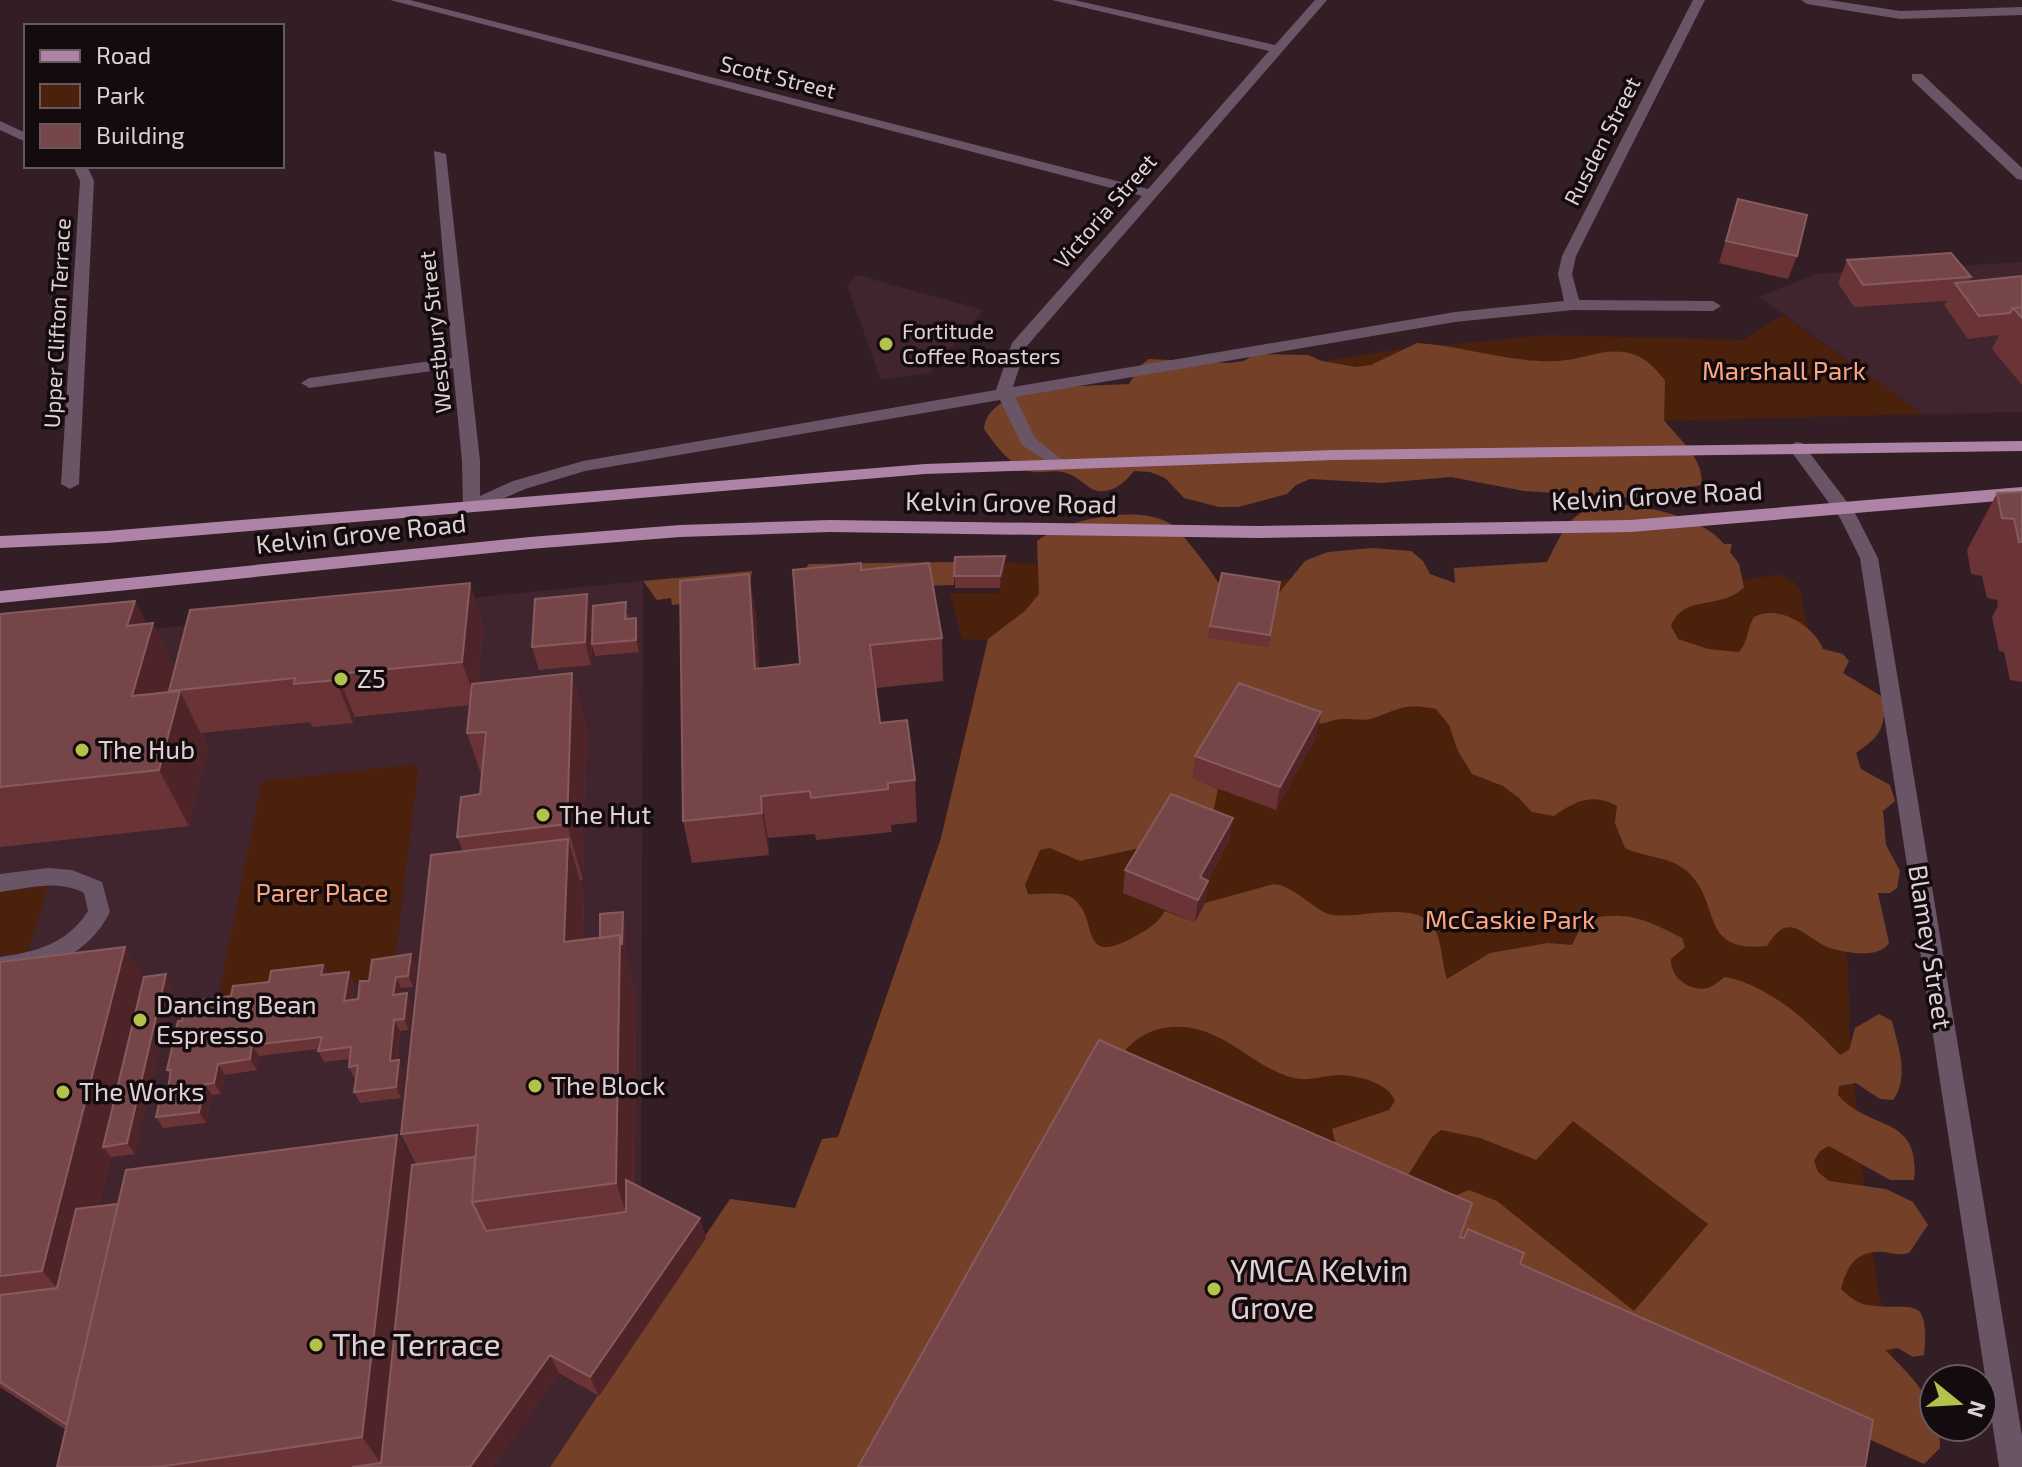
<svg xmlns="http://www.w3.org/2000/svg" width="2022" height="1467" font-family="'Exo 2',sans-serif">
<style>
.built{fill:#40252f}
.green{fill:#4c210c}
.forest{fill:#754028}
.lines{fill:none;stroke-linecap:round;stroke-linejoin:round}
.minor{fill:#6a5566;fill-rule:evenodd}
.major{fill:#ae84a6;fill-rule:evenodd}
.wall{fill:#6a3436}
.shaded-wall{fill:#4f2428}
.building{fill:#764547;stroke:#875a5d;stroke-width:2}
.poi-dot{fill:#b3c24b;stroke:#140b0e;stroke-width:3}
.labels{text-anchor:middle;stroke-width:7;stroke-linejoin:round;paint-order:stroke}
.far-street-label{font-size:22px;fill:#dfd0d5;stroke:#140b0e}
.far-poi-label{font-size:22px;fill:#dfd0d5;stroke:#140b0e;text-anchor:start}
.park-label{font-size:26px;fill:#fba681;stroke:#140b0e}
.street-label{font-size:26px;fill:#dfd0d5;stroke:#140b0e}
.poi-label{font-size:26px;fill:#dfd0d5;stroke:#140b0e;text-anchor:start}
.near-poi-label{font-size:32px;fill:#dfd0d5;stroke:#140b0e;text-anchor:start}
</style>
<rect width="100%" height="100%" fill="#331e26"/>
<path class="built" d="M2022,262V412L1923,414L1759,297L1815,274Z
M857,275L983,310L929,373L881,380L847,285Z
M643,581L641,1205L706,1238L550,1467H122L0,1387V644Z"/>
<path class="green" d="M1783,315L1923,414L1619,422L1236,375L1394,350L1548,335L1744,340Z
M1006,562L1224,580H1432L1504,590L1730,583L1779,574L1794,582L1800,591L1808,633L1848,966L1850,1041L1866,1203L1878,1289L1914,1460L1096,1093L550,1467L730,1199L795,1208L822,1139L838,1137L941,838L988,640L962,639L950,593H999Z
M419,764L394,969L376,981L218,1000L262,781Z
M48,886L28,952L0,956V892Z"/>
<path class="forest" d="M1417,343C1464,346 1510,363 1558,361C1583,360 1607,346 1632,354C1647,358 1655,369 1665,380L1664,420C1678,438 1706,461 1701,485L1635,498L1524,491L1451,477L1381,483L1310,479L1296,485L1287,494L1238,507H1219L1184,498L1165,478L1150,472L1134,471C1125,483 1108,497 1092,489C1083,484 1077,476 1066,473C1055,469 1046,473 1035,472C1013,470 996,446 984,429C988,381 1094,387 1129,384L1140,366L1149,359L1228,363L1244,361L1255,354L1308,355L1322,361L1356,367L1371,365Z
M1604,504C1638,503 1702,516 1724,544H1732L1730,552L1739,564L1744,587C1721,611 1684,593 1671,626L1678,639L1708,649L1739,652C1748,643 1747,628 1754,617C1779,604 1814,626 1823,649L1843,654L1849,661L1843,673L1886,699C1883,730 1882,735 1856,753L1861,769L1890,785L1895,801L1883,811L1886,845L1900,871L1897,888L1890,893H1878L1889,943C1879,959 1847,953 1830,948C1803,938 1790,908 1767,946C1699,953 1722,906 1689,873C1670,855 1648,859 1625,848L1615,823L1617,806C1593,792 1573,802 1554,816L1532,812L1519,798L1503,786L1472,774L1458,751L1449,725L1436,709C1400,703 1402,709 1371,719C1361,721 1350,718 1340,719C1333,720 1322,725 1316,723C1290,718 1279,687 1253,690L1192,778L1218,789L1209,833L1080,861L1050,848L1040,850L1025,885L1028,894C1041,895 1060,891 1071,897C1101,916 1076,968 1132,938C1146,930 1157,925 1165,911L1195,922L1205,903L1274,884C1297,887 1316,913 1333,915C1362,919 1421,898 1436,931C1442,946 1442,964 1447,979L1490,953L1548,943L1572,945L1584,920C1626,910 1645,919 1682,938L1685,947L1671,959C1670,977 1689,992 1708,988C1714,986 1720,980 1725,977C1769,985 1810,1023 1840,1055L1849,1050L1855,1028L1879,1014L1892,1021C1898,1047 1910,1076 1893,1100L1880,1099L1856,1083L1839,1086L1838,1095C1870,1132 1921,1114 1914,1180H1890L1829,1146L1820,1151L1814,1161L1818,1172L1829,1181L1886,1189L1913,1202L1928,1225L1909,1253C1898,1256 1894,1253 1884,1252C1856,1250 1847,1266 1841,1289C1849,1296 1857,1304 1868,1305C1912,1312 1930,1291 1924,1355L1913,1357L1898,1348L1885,1350C1906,1371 1934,1396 1934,1427H1939L1940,1448L1924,1464L1838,1425L1448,1278L1445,1200L1469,1190L1497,1201L1634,1311L1708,1224L1573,1121L1536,1160L1480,1138L1441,1130L1432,1137L1407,1177L1338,1153L1332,1129L1389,1110L1395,1101C1388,1083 1362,1077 1343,1075C1326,1074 1311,1082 1294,1078C1250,1067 1222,1023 1171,1027C1129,1031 1117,1062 1095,1093L888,1467H550L730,1199L795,1208L822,1139L838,1137L941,838L988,639L1025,611L1039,594L1037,541C1065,520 1136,504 1169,523C1181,530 1212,572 1220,585L1208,637L1268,647L1278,594L1305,561L1312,558L1328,552L1372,548L1411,551L1423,561L1430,574L1455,583L1454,568L1547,562C1564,530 1567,513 1604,504Z
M955,562L954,585L801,589L808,564Z
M752,571L748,595L672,605L671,598L657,600L643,581Z"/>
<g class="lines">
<path class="minor" d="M390,0H410L1148,189L1269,51L1052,0H1074L1275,45L1315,0H1327L1026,347L1013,387L1455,312L1564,301L1558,274L1562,256L1693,0H1705L1576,256L1572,274L1579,300L1713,301L1721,306L1713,311L1573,310L1455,322L1015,397L1035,438L1067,464L1058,469L1022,445L1000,400L585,471L525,489L472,512L463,506L462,461L453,368L309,388L301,383L309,378L452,358L434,151L446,154L480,461V496L513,481L583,461L996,390L1012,343L1142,196Z
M1801,0H1829L1900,11L2022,7V15L1900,19L1807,4Z
M1912,74H1922L2022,168V180L2017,179L1912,80Z
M0,121L26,133V142L0,130Z
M73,166H87L94,181L79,484L70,489L61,484L80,181Z
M1796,442L1802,443L1854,511L1878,558L2022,1436V1467H1999L1860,558L1840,518L1788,447Z
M48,868L72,870L102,882L110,912C87,957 47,969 0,975V957C36,952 67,944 88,911L84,893C59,879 27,888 0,892V874Z"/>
<path class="major" d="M2022,441V451L1333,460L925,474L107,543L0,548V536L107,531L925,464L1333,450Z
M2022,487V499L1631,532L1258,538L830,532L680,537L530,549L0,603V591L530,537L680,525L830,520L1258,526L1631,520Z"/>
</g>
<path class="wall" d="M1738,199L1797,256L1788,279L1719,263Z
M1847,260L1971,277L1969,281L2022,276V385L1992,349L1999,335L1968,339L1944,305L1947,301L1854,307L1838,283Z
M2022,492V682L2010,680L2004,652L1999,651L1992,617L1998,606L1997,600L1987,598L1982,576L1971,574L1967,550L1997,493Z
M1005,556V568L1000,588H955V557Z
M862,570L942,638L943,681L876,688L880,723L915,780L917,822L891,825L892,832L816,840L815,834L768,838L769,855L692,863L683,821L749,574L756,617L759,669L800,664Z
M1280,582L1268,647L1208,638L1210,626Z
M470,583L483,626L478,684L572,673L587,730L583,880H580L584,895L583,940L600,938L623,912L626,923V957L635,990L634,1184L706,1238L599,1396L559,1373L493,1467H57L66,1430L0,1387V962L144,977L173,986L135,1154L111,1157L99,1206L118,1204L397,1135L412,1165L416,1164L401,1134L463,851L457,837L480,794L482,777L467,733L470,705L355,717L353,723L313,727L310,722L201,733L208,748L189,826L0,847V614L146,624L175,667Z
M628,614V619L636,618L639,630V652L595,656L592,645L591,665L539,670L532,647L592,616Z
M1317,735L1276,810L1192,779L1195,756Z
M1229,841L1208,880L1205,903L1195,922L1123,893L1125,870Z
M323,965L328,975L354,984L352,1000L358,999L369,981L416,966L413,987L401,988L400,994L412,1004L409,1030L400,1031L397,1060L404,1071L401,1098L360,1103L354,1092L356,1077L354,1078L349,1067L350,1059L324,1062L318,1051L319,1049L259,1056L257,1070L225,1075L221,1094L212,1095L206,1123L163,1128L156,1117L168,1089L170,1075L167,1070L182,1021L231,996L269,982Z"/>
<path class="shaded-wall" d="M1005,556V568L1000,588V576Z
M749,574L756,617L761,712L755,669Z
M470,583L483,626L476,704L462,662Z
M587,594L593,617L591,665L585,642Z
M135,601L151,631L153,623L181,680L175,704L132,696L127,626Z
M636,618L639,630V652L636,640Z
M572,673L587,730L583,880L567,824Z
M337,674L355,717L353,723L336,680Z
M180,691L208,748L189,826L159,770Z
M1321,712L1317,735L1276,810L1280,787Z
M761,796L768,838L769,855L762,813Z
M1233,818L1229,841L1197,900L1200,877Z
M568,839L584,895L581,996L564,942Z
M1208,881L1205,903L1195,922L1198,900Z
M623,912L626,923V957L635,990L633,1232L616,1183L620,935Z
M125,947L151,988L103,1147L111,1157L75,1307L42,1271Z
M411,954L416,966L413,987L408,976Z
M323,965L329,976L321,975Z
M349,972L354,984L350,1012L344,1001Z
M166,974L173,986L135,1154L127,1143Z
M396,977L401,988L399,1006L393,995Z
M407,993L412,1004L409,1030L404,1019Z
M394,1020L400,1031L395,1072L390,1061Z
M252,1045L259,1056L257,1070L250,1059Z
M399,1060L404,1071L401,1098L396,1087Z
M218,1064L225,1075L221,1094L214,1083Z
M205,1084L212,1095L206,1123L199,1112Z
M397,1135L423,1186L384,1467L362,1437Z
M700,1218L706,1238L599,1396L590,1377Z
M550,1355L559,1373L493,1467H470Z"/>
<path class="building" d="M1738,199L1807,215L1797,256L1726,241Z
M1951,253L1971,277L1863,285L1847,260Z
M2022,276V307L2013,308L2010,313L1979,316L1955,283Z
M2022,307V318L2013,308Z
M2022,492V542H2019L2014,519L2002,518L1997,493Z
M1005,556L1000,576H954L955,557Z
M861,563V570L929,563L942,638L870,645L880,723L907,720L915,780L888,783V789L811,798L810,791L761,796L762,813L683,821L680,581L749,574L755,669L800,664L793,570Z
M1222,573L1280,582L1270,635L1210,626Z
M470,583L462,662L337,674L336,680L294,684L295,678L169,691L190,610Z
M587,594L585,642L532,647L535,599Z
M135,601L127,626L153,623L132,696L180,691L159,770L0,787V614Z
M626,602L625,619L636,618V640L592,644L593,606Z
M572,673L567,824L457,837L461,797L480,794L486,732L467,733L472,684Z
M1239,683L1321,712L1280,787L1195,756Z
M1171,794L1233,818L1200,877L1208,881L1198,900L1125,870Z
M568,839L564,942L620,935L616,1183L472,1202L478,1125L401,1134L431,855Z
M623,912L622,945L620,935L600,938V914Z
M125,947L42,1271L0,1276V962Z
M411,954L408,976L396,977L393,995L407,993L404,1019L394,1020L390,1061L399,1060L396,1087L354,1092L358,1065L349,1067L351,1047L318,1051L322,1037L252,1045L250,1059L218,1064L214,1083L205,1084L199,1112L156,1117L162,1090L168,1089L171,1070H167L178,1021H182L186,1002L231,996L233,986L269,982L271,971L323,965L321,975L349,972L344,1001L358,999L360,981H369L372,960Z
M166,974L127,1143L103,1147L144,977Z
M1099,1040L1472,1203L1460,1237L1464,1238L1468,1229L1524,1253L1520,1264L1873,1420L1865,1467H858Z
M397,1135L362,1437L158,1467H57L126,1170Z
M475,1157L472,1202L486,1231L626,1212V1180L700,1218L590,1377L550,1355L470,1467H352L381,1463L412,1165Z
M118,1204L67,1425L0,1382V1295L57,1288L76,1209Z"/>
<g class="poi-dot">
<circle cx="886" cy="344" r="8"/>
<circle cx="341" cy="679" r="8"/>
<circle cx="82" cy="750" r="8"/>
<circle cx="543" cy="815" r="8"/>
<circle cx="140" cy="1020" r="8"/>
<circle cx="535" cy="1086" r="8"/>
<circle cx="63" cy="1092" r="8"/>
<circle cx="1214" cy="1289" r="8"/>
<circle cx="316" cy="1345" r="8"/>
</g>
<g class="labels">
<g class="far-street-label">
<text transform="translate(778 77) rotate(14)" y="8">Scott Street</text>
<text transform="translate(1602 141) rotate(-63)" y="8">Rusden Street</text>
<text transform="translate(1105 211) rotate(-49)" y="8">Victoria Street</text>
<text transform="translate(57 323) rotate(-87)" y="8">Upper Clifton Terrace</text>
<text transform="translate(435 332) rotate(-96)" y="8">Westbury Street</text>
</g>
<g class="far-poi-label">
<text x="902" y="339">Fortitude<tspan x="902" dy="25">Coffee Roasters</tspan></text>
</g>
<g class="park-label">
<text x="1784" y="380">Marshall Park</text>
<text x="322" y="902">Parer Place</text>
<text x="1510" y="929">McCaskie Park</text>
</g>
<g class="street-label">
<text transform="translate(1657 496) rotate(-3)" y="9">Kelvin Grove Road</text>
<text transform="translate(1011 503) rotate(1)" y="9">Kelvin Grove Road</text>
<text transform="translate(361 534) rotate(-6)" y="9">Kelvin Grove Road</text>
<text transform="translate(1930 947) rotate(81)" y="9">Blamey Street</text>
</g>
<g class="poi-label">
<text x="357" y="688">Z5</text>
<text x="98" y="759">The Hub</text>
<text x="559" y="824">The Hut</text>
<text x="156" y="1014">Dancing Bean<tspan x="156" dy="30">Espresso</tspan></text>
<text x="551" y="1095">The Block</text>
<text x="79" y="1101">The Works</text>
</g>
<g class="near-poi-label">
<text x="1230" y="1282">YMCA Kelvin<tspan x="1230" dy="37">Grove</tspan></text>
<text x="332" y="1356">The Terrace</text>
</g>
</g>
<rect x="24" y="24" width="260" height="144" fill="#140b0e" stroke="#655a5e" stroke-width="2"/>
<rect x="40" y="50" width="40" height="12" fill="#ae84a6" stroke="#655a5e" stroke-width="2"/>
<text x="96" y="64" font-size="24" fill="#dfd0d5">Road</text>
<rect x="40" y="84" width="40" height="24" fill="#4c210c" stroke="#655a5e" stroke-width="2"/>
<text x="96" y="104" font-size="24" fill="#dfd0d5">Park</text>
<rect x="40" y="124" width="40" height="24" fill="#764547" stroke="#655a5e" stroke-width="2"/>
<text x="96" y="144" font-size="24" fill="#dfd0d5">Building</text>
<g transform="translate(1958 1403) rotate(108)"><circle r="38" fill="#140b0e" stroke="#655a5e" stroke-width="2"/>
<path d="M0-6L14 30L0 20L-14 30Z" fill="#b3c24b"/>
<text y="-12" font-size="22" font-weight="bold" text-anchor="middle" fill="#dfd0d5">N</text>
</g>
</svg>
